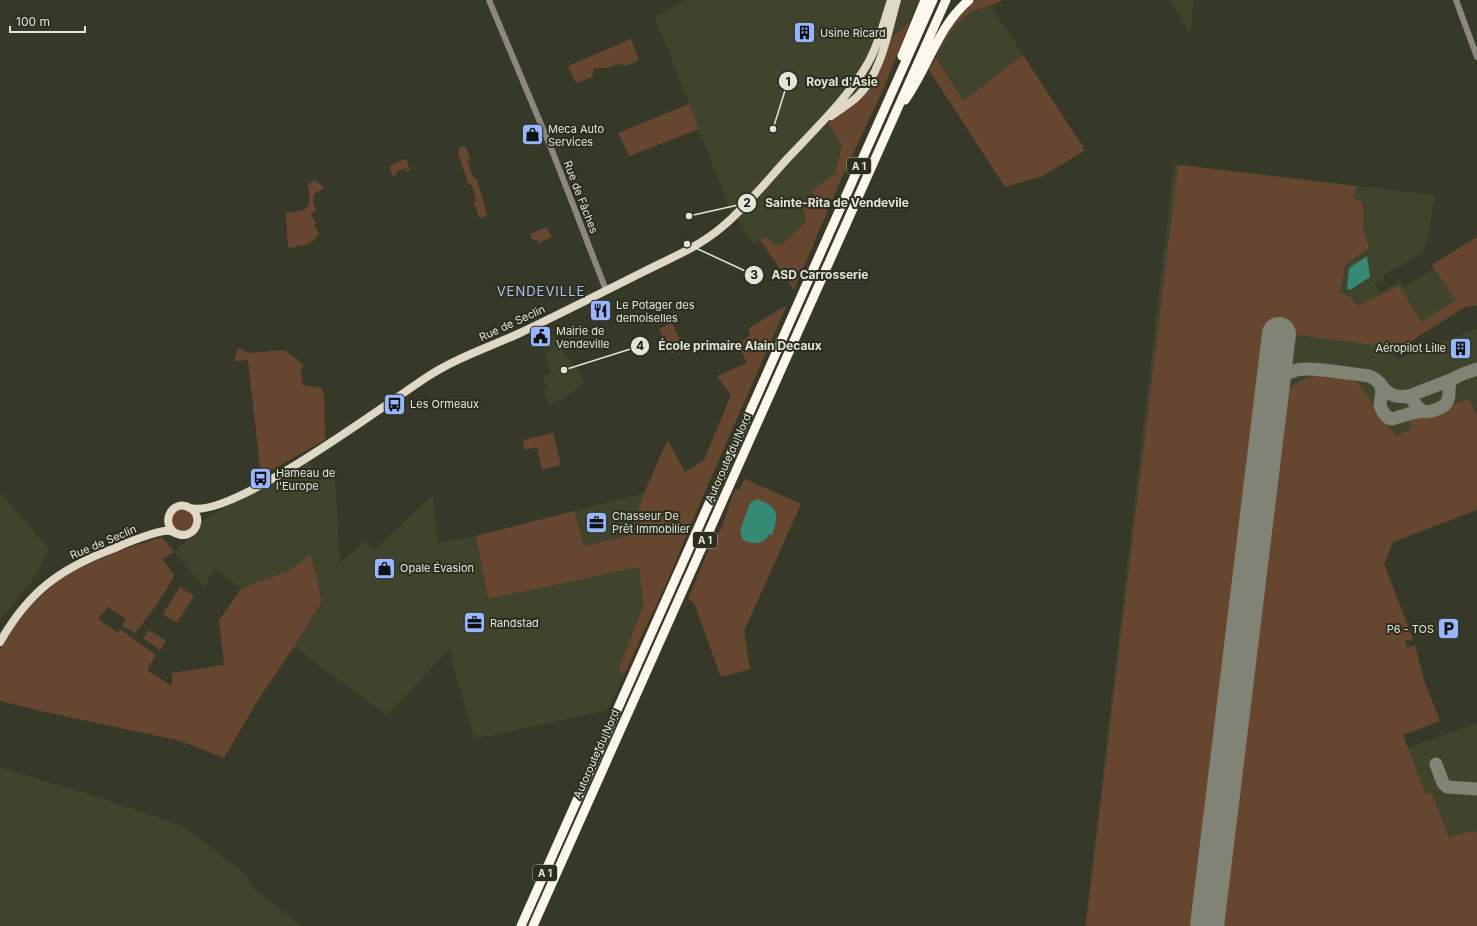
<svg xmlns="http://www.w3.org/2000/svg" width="1477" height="926" font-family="Inter,sans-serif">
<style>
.built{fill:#40442d}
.green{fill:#674630}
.water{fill:#358975}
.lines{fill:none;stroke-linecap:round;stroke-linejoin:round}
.taxiway{stroke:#818474;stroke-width:13}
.runway{stroke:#818474;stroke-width:34}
.minor{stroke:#8c877f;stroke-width:6}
.major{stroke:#e0d8c7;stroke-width:8}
.highway{stroke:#fef8ec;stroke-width:9}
.labels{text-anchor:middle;stroke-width:4;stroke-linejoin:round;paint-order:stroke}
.shield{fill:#2c2e1e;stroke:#acaea2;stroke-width:1}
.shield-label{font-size:10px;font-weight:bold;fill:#e3e5da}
.poi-label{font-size:11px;fill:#e3e5da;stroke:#2c2e1e;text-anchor:start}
.street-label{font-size:11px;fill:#e3e5da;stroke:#2c2e1e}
.quarter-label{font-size:13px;letter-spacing:1px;fill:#abc3f8;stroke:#2c2e1e}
.leader{fill:none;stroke:#e3e5da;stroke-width:1.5}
.callout-dot{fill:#e3e5da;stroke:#2c2e1e;stroke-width:1.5}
.mark-label{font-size:12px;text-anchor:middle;font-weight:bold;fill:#111}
.callout-label{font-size:12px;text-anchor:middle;font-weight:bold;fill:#e3e5da;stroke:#2c2e1e;stroke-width:4;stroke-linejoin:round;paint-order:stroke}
</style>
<rect width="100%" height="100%" fill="#363927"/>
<path class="built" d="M686,0H920L910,22L889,40L881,67L871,87L860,100L828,123L843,145L835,175L811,191L817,199L806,222L785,242L775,246L767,237L753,244L737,218L731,212L655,17Z
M1170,0H1194L1190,33Z
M990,6L1023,55L963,101L936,56L954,27L971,11Z
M1174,164L1435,195L1429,231L1423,253L1384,275L1383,281H1378L1374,284L1380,293L1400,281L1404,287L1434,269L1432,265L1477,237V305L1463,308L1407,344L1391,347L1396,359L1477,329V509L1393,542L1384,564L1413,639L1405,641L1407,648L1415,645L1424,680L1440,721L1403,735L1408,748L1477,723V926H1085Z
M554,335L561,347L564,356L570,360L573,366L576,365L584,383L559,402L558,400L550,406L545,397L544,390L547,389L548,386L544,381L543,376L551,373L545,353L551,350L550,346L548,347L546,342L553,339Z
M310,461L316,480L335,478L340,564L364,541L374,551L433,495L438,543L476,536L488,599L639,566L642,594L644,604L618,670L624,675L607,710L475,739L456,677L450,649L387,715L294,647L322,601L311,555L288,571L241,589L215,568L204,587L174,552L197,531L202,522L214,513L292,472Z
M0,492L49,549L36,575L0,620Z
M644,493L630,535L583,546L574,511Z
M0,767L94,796L183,826L246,875L253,888L301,926H0Z"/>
<path class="green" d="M976,0H1003L990,6L971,11L954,27L936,57L963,101L1023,55L1085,150L1043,176L1005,187L929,70L953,23L965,8Z
M910,22L883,90L842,177L794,290L760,240L767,237L775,246L785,242L806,222L803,209L817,199L811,191L835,174L842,145L828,123L860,100L871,87L881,67L889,40Z
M631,39L638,58L637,61L626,66C616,62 616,66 607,68C603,69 600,67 594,69L592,77L576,83L568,66Z
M689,104L699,129L629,156L618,133Z
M462,146L466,147L471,161L468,160L467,161L469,164L472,176L477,179L487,214L483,218L479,217L473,201L477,202V201L475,197L474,191L473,190L472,186L468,183L458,153L459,148Z
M404,159L407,161L410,170L405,173L407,168H405V169L398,171L395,176H393L390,169V166Z
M1178,165L1356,186L1353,198L1361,201L1363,208V229L1369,248L1345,265L1340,293L1350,297L1357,306L1399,286L1421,322L1456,300L1432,265L1477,237V305L1463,308L1407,344L1390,347L1267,331L1196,926H1086Z
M315,180L324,188L313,195L314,206L316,210L312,213L311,215L316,223L314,225L319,233C314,245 300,246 288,248L286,213C311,211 311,209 308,184Z
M547,227L552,237L540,242L539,245L537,239L533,241L530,234Z
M787,305L700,503L670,575L624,675L618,670L644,604L642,594L639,567L488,599L476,536L574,511L584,546L630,535L644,493L667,441H668L685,472L704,460L731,395L717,376L747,363L738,344L750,335L749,328Z
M672,323L684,348L671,354L659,329Z
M238,348L249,353L285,350L304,365L300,370L303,385L321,388L324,393L325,440L261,476L248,360L234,361Z
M1316,375L1353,380L1357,382L1396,436L1412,429L1409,421L1469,399L1477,416V510L1393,542L1384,564L1413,639L1405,641L1407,648L1415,645L1424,681L1440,721L1403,735L1425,793L1432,794L1449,838L1472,831L1477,832V926H1218L1255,634L1283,391L1305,379Z
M553,433L561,465L542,470L537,447L525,450L523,440Z
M745,479L801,504L744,631L750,669L721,677L694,603L688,599L711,544L721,529L735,489L739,490Z
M171 520a11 11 0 1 1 22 0a11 11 0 1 1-22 0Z
M162,537L174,552L162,559L174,575C165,596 149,615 135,633L122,626L126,619L108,607L98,619L118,633L120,629L156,655L147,670L172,686V673L224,665L219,620L241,589L288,571L311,555L322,601L294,647L258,700L224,758L181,741L41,711L0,701V649L14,626L31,605L61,578L80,568L116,552Z
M180,587L194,596L177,623L163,614Z
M149,630L166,641L160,650L143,638Z"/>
<path class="water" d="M1367,256L1370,277L1350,290L1347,289L1349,268Z
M757,499C779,507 779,514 772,535L769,534C764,546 753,544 743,540L740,531L750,503Z"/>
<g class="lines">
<path class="taxiway" d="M1380,383L1382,391L1380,405L1383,412L1388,418L1392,419L1412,413L1423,411
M1272,389C1287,364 1308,368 1332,371C1345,373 1357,374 1369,376C1381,380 1381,389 1391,394C1397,398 1404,395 1410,398C1417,403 1417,411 1427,412C1440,409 1450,406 1449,391C1449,387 1449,384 1451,381C1456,375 1469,372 1477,369
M1405,396H1409L1453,379
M1436,764L1443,783L1447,787L1477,789"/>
<path class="runway" d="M1207,926L1279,334"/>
<path class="minor" d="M489,0L553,153L606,290
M1456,0L1477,57"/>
<path class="major" d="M831,116C840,109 850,104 858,96C882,72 888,31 897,0
M191,508C232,519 387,403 427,377C456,358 489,347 520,333C562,313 603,292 645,271C671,258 700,246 722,227C746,207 766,182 787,159C814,130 849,97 868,63C879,44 884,21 891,0
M0,642C29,591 61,568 115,548C128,542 142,537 155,533C160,532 166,530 170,531C177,533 181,537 188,534C199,530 201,514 190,508C174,498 159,521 175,533"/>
<path class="highway" d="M902,56L925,0
M905,100C928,68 938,26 969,0
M521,926L933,0
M533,926L946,0"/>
</g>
<defs>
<symbol id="building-square" viewBox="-11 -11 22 22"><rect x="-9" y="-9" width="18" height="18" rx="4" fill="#97b6fd" stroke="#2c2e1e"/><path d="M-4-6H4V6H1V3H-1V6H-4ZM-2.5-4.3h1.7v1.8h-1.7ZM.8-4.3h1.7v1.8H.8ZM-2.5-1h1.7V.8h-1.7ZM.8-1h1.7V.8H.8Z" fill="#111"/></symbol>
<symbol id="shop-square" viewBox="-11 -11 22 22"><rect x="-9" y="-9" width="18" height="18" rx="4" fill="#97b6fd" stroke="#2c2e1e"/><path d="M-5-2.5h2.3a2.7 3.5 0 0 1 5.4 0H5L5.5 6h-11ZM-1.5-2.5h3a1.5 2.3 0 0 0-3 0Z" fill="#111"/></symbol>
<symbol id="restaurant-square" viewBox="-11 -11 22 22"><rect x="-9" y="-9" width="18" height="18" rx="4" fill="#97b6fd" stroke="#2c2e1e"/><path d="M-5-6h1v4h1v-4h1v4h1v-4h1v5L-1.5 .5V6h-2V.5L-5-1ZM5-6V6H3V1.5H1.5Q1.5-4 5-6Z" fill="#111"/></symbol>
<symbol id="civic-square" viewBox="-11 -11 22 22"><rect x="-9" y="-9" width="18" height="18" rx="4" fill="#97b6fd" stroke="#2c2e1e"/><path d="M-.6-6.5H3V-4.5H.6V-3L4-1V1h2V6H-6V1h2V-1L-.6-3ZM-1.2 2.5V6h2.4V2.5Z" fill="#111"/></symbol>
<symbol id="bus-square" viewBox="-11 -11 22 22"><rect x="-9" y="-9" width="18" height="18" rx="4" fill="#97b6fd" stroke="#2c2e1e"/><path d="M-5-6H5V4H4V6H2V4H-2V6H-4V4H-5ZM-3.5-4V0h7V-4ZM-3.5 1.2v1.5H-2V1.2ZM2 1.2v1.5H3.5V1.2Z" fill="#111"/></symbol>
<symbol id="office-square" viewBox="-11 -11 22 22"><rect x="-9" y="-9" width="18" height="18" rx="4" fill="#97b6fd" stroke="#2c2e1e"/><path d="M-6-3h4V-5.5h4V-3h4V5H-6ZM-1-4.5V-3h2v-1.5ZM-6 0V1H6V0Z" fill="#111"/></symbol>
<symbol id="parking-square" viewBox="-11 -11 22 22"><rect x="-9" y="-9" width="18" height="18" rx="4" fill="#97b6fd" stroke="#2c2e1e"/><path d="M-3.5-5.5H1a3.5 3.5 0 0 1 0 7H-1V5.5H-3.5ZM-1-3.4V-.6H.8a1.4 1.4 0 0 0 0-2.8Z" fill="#111"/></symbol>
</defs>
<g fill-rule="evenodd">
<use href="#building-square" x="792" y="20" width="25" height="25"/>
<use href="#shop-square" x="520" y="122" width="25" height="25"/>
<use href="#restaurant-square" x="588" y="298" width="25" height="25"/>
<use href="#civic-square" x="528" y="324" width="25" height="25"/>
<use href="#building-square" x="1448" y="336" width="25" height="25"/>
<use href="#bus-square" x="382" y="392" width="25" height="25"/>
<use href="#bus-square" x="248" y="466" width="25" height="25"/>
<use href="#office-square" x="584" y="510" width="25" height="25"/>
<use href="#shop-square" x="372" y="556" width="25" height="25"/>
<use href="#office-square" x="462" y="610" width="25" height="25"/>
<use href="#parking-square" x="1436" y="616" width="25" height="25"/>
</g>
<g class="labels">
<g class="shield">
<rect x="847" y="158" width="24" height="16" rx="3"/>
<rect x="693" y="532" width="24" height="16" rx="3"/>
<rect x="533" y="865" width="24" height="16" rx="3"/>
</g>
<g class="shield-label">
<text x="859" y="170">A 1</text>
<text x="705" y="544">A 1</text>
<text x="545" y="877">A 1</text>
</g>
<g class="poi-label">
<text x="820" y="37">Usine Ricard</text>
<text x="548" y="133">Meca Auto<tspan x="548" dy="13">Services</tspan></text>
<text x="616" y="309">Le Potager des<tspan x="616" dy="13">demoiselles</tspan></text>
<text x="556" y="335">Mairie de<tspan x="556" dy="13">Vendeville</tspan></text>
<text x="1446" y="352" text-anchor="end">Aéropilot Lille</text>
<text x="410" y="408">Les Ormeaux</text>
<text x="276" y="477">Hameau de<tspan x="276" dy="13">l'Europe</tspan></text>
<text x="612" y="520">Chasseur De<tspan x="612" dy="13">Prêt Immobilier</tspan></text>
<text x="400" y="572">Opale Évasion</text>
<text x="490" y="627">Randstad</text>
<text x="1434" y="633" text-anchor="end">P6 - TOS</text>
</g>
<g class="street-label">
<text transform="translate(581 197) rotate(69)" y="4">Rue de Fâches</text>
<text transform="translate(512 323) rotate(-25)" y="4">Rue de Seclin</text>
<text transform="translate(728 458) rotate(-66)" y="4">Autoroute du Nord</text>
<text transform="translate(103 542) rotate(-23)" y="4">Rue de Seclin</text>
<text transform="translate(596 754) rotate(-66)" y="4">Autoroute du Nord</text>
</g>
<g class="quarter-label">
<text x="541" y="296">VENDEVILLE</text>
</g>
</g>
<path class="leader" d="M773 129L788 81M689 216L747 203M687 244L754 275M564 370L640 346"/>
<g class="callout-dot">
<circle cx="773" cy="129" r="4"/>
<circle cx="689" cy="216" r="4"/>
<circle cx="687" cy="244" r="4"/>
<circle cx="564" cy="370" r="4"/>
<circle cx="788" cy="81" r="10"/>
<circle cx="747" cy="203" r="10"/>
<circle cx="754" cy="275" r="10"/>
<circle cx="640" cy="346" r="10"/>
</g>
<g class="mark-label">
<text x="788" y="86">1</text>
<text x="747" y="207">2</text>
<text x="754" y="279">3</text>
<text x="640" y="350">4</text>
</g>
<g class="callout-label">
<text x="842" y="86">Royal d'Asie</text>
<text x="837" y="207">Sainte-Rita de Vendevile</text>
<text x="820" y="279">ASD Carrosserie</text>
<text x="740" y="350">École primaire Alain Decaux</text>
</g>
<path d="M10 26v6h75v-6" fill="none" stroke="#e3e5da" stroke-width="2"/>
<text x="16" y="26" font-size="12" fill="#e3e5da" stroke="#2c2e1e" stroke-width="3" paint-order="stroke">100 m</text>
</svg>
